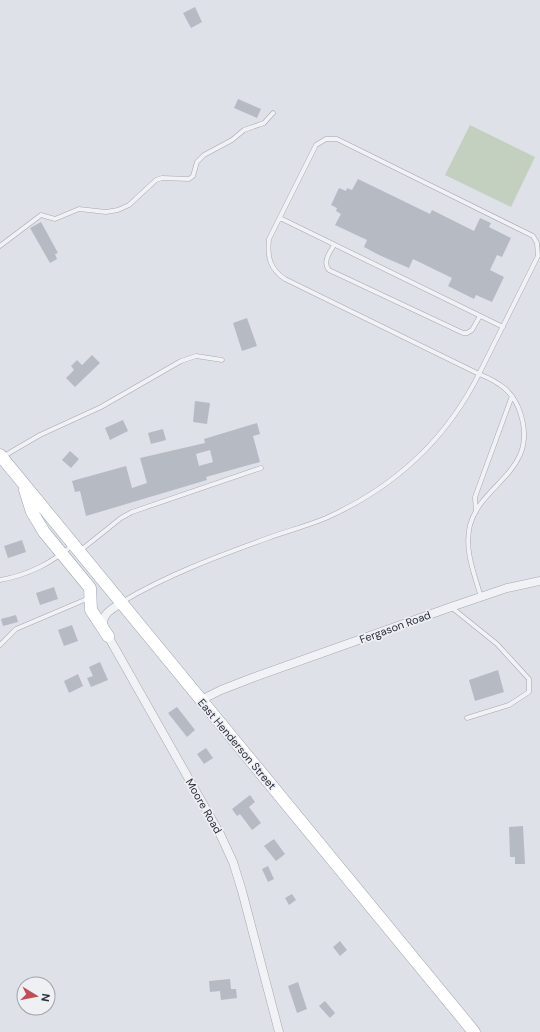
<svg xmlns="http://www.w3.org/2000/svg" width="540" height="1032" font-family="'DM Sans',sans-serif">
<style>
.green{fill:#c3d0c0}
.building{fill:#b6bac3;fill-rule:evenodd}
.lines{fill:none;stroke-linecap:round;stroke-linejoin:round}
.lane-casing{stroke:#a4a8b0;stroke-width:5}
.street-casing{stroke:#a4a8b0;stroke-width:9}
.primary-casing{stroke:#9fa5b1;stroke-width:13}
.lane{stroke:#f1f2f5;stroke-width:4}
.street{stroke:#f1f2f5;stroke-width:8}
.primary{stroke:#fff;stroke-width:12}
.labels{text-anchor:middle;stroke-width:3.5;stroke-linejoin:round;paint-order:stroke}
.street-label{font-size:11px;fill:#292f3c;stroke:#eef0f4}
</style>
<rect width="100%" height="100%" fill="#dee1e7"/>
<path class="green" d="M470,125L535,157L511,207L445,175Z"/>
<path class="building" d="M195,7L202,22L191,28L183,13Z
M238,99L261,109L257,118L234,108Z
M358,179L430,214L432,210L474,231L480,218L491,223L489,227L511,238L502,257L497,255L490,270L504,277L492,302L476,295L474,299L448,286L452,278L413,259L409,268L379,255L364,247L367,240L335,225L341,214L336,211L337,208L331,205L339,188L346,191L347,188L352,190Z
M41,222L58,253L55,254L57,259L50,263L30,228Z
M247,318L257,346L242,351L233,323Z
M92,355L100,363L75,387L66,378L74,370L71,366L77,360L82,365Z
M195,401L210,403L207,424L193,422Z
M123,420L128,431L110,440L105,428Z
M257,423L260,434L253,436L260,462L206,477L207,480L86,516L80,491L75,492L72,481L126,466L132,488L147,483L140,458L205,443L204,439ZM210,450L213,462L199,466L196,454Z
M163,429L166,440L151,444L148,433Z
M70,451L79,459L71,468L62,460Z
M22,540L26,552L8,558L4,546Z
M54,587L58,599L40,605L36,593Z
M16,615L18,622L3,626L1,619Z
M72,625L78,641L64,646L58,630Z
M100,662L108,680L91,687L87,678L93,676L89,667Z
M498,670L504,692L475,701L469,680Z
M78,674L83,686L69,693L64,681Z
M177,707L195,730L187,737L168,713Z
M206,748L213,758L204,764L197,754Z
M250,795L255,802L249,807L261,823L252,830L240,814L237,816L232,809Z
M523,826L525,864H515V857H510L509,827Z
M274,839L285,854L276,861L264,846Z
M268,866L274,879L268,882L262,869Z
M292,894L296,900L289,905L285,898Z
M340,941L347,950L340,956L333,947Z
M230,979L231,989H236L237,998L221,1000L220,991L210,992L209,981Z
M298,982L307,1009L297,1013L288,986Z
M325,1001L335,1013L330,1018L319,1006Z"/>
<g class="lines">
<defs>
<path id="lane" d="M326,139H337L533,236L537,243L538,256L479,374L285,279C270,269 267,257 269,239L316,145Z
M280,218L503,327
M334,245C330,252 322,262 329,270L463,333H467L472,330L480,316
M0,246L41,215L55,219L79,209L106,212L118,210L129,205L156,180L162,178L189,179L193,176L197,162L204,155L232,140L244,130L264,123L273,113
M4,456L40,435L101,407L181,361L196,356L222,360
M476,512L475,497L512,396
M81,550L121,518L132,512L261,468
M0,580C29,575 51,563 73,545
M122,602C167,575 218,556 268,538C287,531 307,526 326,518C393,488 446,440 479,374C499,382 513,391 520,412C540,471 482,482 470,525C464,550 474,573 481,597
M451,607L497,644L529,679V692L509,705L467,718
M0,645L16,629L89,598"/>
<path id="street" d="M121,603C111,610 100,614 104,629L220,834L233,862L242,891L279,1032
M201,700L221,690L252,678L451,607L507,588L540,581"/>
<path id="primary" d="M0,455L474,1032
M25,490L32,512L44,532L90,588L91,610L108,636"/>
</defs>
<use href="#lane" class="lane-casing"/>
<use href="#street" class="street-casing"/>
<use href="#primary" class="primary-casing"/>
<use href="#lane" class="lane"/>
<use href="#street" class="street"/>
<use href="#primary" class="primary"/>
</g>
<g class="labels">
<g class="street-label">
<text transform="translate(395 627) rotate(-20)" y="4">Fergason Road</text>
<text transform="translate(237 744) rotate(50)" y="4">East Henderson Street</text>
<text transform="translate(204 806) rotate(60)" y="4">Moore Road</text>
</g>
</g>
<g transform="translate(36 996) rotate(100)"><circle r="19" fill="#eef0f4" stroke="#9fa3aa"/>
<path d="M0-3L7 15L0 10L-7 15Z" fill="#c14d59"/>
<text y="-6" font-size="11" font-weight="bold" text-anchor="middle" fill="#292f3c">N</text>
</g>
</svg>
